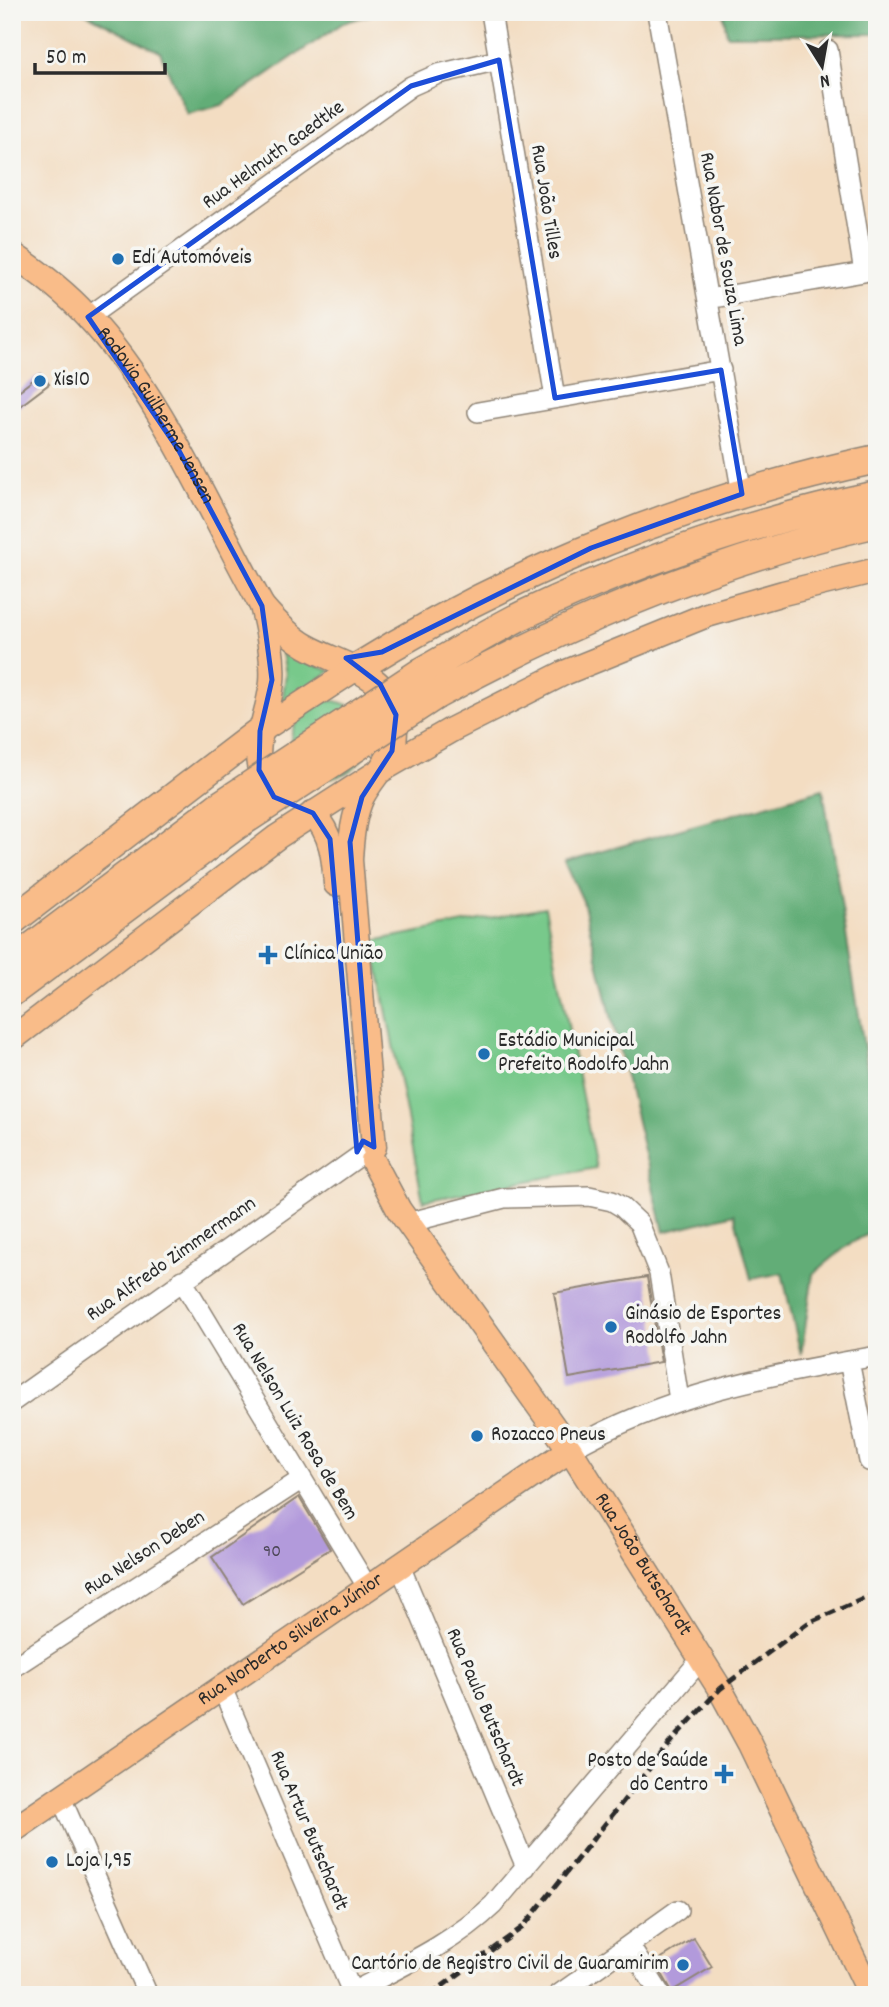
<svg xmlns="http://www.w3.org/2000/svg" width="889" height="2007" font-family="Dekko,sans-serif">
  <style>
    .green { fill: #78c98b; stroke: #527a5b; stroke-width: 2 }
    .forest { fill: #62ad77; stroke: #466c51; stroke-width: 2 }
    .building { fill: #b29adb }
    .lines { fill: none; stroke-linecap: round; stroke-linejoin: round }
    .minor-casing { stroke: #8f8476; stroke-width: 22 }
    .major-casing { stroke: #8f8476; stroke-width: 27 }
    .highway-casing { stroke: #8f8476; stroke-width: 31 }
    .minor { stroke: #fff; stroke-width: 19 }
    .major { stroke: #f9bc89; stroke-width: 24 }
    .highway { stroke: #f9bc89; stroke-width: 28 }
    .rail { stroke: #2b2b2b; stroke-width: 5; stroke-dasharray: 10 5; stroke-linecap: butt }
    .highway-bridge-casing { stroke: #8f8476; stroke-width: 31; stroke-linecap: butt }
    .highway-bridge { stroke: #f9bc89; stroke-width: 28 }
    .marked { fill: none; stroke: #1d4ed8; stroke-width: 5; stroke-linejoin: round }
    .poi-dot { fill: #1f6fb2; stroke: #f6f6f2; stroke-width: 2.5 }
    .labels { text-anchor: middle; dominant-baseline: central; stroke-width: 7; stroke-linejoin: round; paint-order: stroke }
    .number-label { font-size: 18px; fill: #4d4757 }
    .street-label { font-size: 21px; fill: #2b2b2b; stroke: #f6f6f2 }
    .poi-label { font-size: 21px; fill: #2b2b2b; stroke: #f6f6f2; text-anchor: start }
  </style>
  <rect width="100%" height="100%" fill="#f6f6f2"/>
  <filter id="ink" filterUnits="userSpaceOnUse"><feTurbulence type="fractalNoise" baseFrequency=".0143" numOctaves="2"/><feDisplacementMap in="SourceGraphic" scale="14" xChannelSelector="R" yChannelSelector="G"/><feConvolveMatrix kernelMatrix="1 2 1 2 8 2 1 2 1" color-interpolation-filters="sRGB"/></filter>
  <filter id="wash" filterUnits="userSpaceOnUse"><feTurbulence type="fractalNoise" baseFrequency=".00686" numOctaves="4" result="noise"/><feDisplacementMap in="SourceGraphic" scale="28" xChannelSelector="R" yChannelSelector="G"/><feGaussianBlur stdDeviation="1.57" result="paint"/><feColorMatrix in="noise" values="0 0 0 0 0 0 0 0 0 0 0 0 0 0 0 0 0 1.4 0 .05"/><feComposite in="paint" operator="in"/></filter>
  <g filter="url(#wash)">
    <rect width="100%" height="100%" fill="#f3ddc2"/>
    <path class="green" d="M279,637L305,662L331,671L282,703L286,674Z
      M323,701H336L348,705L367,749C359,767 349,775 329,778L291,749C289,720 302,716 323,701Z
      M545,907L596,1168L423,1201L373,941Z"/>
    <path class="forest" d="M83,12H380L343,23L222,105L187,114L160,52Z
      M723,12H877V34L727,35Z
      M823,789L877,1129V1230L852,1242L813,1274L801,1355L782,1273L751,1279L734,1214L664,1232L583,901L565,862Z"/>
    <g id="blocks">
      <path class="building" d="M41,374L49,384L12,412V396Z
        M647,1277L661,1362L569,1378L554,1293Z
        M299,1497L330,1549L243,1604L212,1557Z
        M694,1938L712,1967L672,1991L655,1962Z"/>
    </g>
  </g>
  <g filter="url(#ink)">
    <use href="#blocks" fill-opacity="0" stroke="#8f8476" stroke-width="2"/>
    <g class="lines">
      <g class="minor-casing">
        <path id="minor" d="M491,12L555,398
          M657,12L742,494
          M708,299L864,272L828,50
          M88,317L411,86L438,74L499,60
          M478,412L721,370
          M407,1223L504,1198L589,1196L612,1201L622,1207L639,1223L659,1273L679,1400
          M182,1280L368,1588
          M849,1361L869,1461
          M12,1402L358,1157
          M570,1450C666,1394 768,1375 877,1356
          M400,1566L526,1867
          M12,1668L302,1479
          M222,1688L352,1992
          M61,1798L148,1995
          M629,1945L678,1910
          M347,1995C398,1968 451,1945 493,1905L702,1658
          M558,1995L629,1945L661,1995"/>
      </g>
      <g class="major-casing">
        <g id="major">
          <path id="s1" d="M12,254C39,272 64,291 86,315C161,394 209,511 262,606C275,621 289,636 306,646C341,666 397,674 395,725C395,734 395,744 391,752C384,768 370,781 362,797C353,816 351,839 350,860L374,1147"/>
          <path d="M262,606C268,630 274,657 272,682C268,723 244,752 270,792"/>
          <path d="M260,731L355,669"/>
          <path d="M313,813C332,835 334,856 336,884"/>
          <path d="M12,1039L277,837L378,772L451,730L564,673L707,615L783,593L877,570"/>
          <path id="s2" d="M373,1161L399,1210L570,1450L720,1689L750,1744L871,1995"/>
          <path id="s3" d="M12,1831L570,1450"/>
        </g>
      </g>
      <g class="highway-casing">
        <path id="highway" d="M355,669C515,569 693,498 877,459
          M423,671C457,652 490,631 525,614C636,561 756,521 877,495
          M436,695C575,619 721,558 877,523
          M12,921L260,731
          M12,962L219,806
          M12,992L234,827"/>
      </g>
      <use href="#minor" class="minor"/>
      <use href="#major" class="major"/>
      <use href="#highway" class="highway"/>
      <path class="rail" d="M430,1995L523,1927L672,1740L720,1689L808,1623L877,1593"/>
      <g class="highway-bridge-casing">
        <path id="highway-bridge" d="M219,806L423,671
          M234,827L436,695"/>
      </g>
      <use href="#highway-bridge" class="highway-bridge"/>
    </g>
  </g>
  <path class="marked" d="M499,60L555,398L721,370L742,494L591,548L382,652L346,658L380,684L396,715L392,751L362,797L350,842L374,1147L363,1141L357,1152L330,839L313,813L274,797L259,770L260,731L272,680L262,606L178,449L88,317L411,86Z"/>
  <g class="poi-dot">
    <circle cx="118" cy="259" r="7"/>
    <circle cx="40" cy="381" r="7"/>
    <path d="M264.5 944.5h7v7h7v7h-7v7h-7v-7h-7v-7h7z"/>
    <circle cx="484" cy="1054" r="7"/>
    <circle cx="611" cy="1327" r="7"/>
    <circle cx="477" cy="1436" r="7"/>
    <path d="M720.5 1763.5h7v7h7v7h-7v7h-7v-7h-7v-7h7z"/>
    <circle cx="52" cy="1862" r="7"/>
    <circle cx="683" cy="1965" r="7"/>
  </g>
  <g class="labels">
    <g class="number-label">
      <text x="272" y="1552">90</text>
    </g>
    <g class="street-label">
      <text transform="translate(274 156) rotate(-36)">Rua Helmuth Gaedtke</text>
      <text transform="translate(545 202) rotate(81)">Rua João Tilles</text>
      <text transform="translate(722 249) rotate(80)">Rua Nabor de Souza Lima</text>
      <text stroke="none"><textPath href="#s1" startOffset="219">Rodovia Guilherme Jensen</textPath></text>
      <text transform="translate(172 1260) rotate(-35)">Rua Alfredo Zimmermann</text>
      <text transform="translate(294 1422) rotate(59)">Rua Nelson Luiz Rosa de Bem</text>
      <text transform="translate(145 1554) rotate(-33)">Rua Nelson Deben</text>
      <text stroke="none"><textPath href="#s2" startOffset="486">Rua João Butschardt</textPath></text>
      <text stroke="none"><textPath href="#s3" startOffset="338">Rua Norberto Silveira Júnior</textPath></text>
      <text transform="translate(484 1708) rotate(67)">Rua Paulo Butschardt</text>
      <text transform="translate(308 1831) rotate(67)">Rua Artur Butschardt</text>
    </g>
    <g class="poi-label">
      <text x="132" y="259">Edi Automóveis</text>
      <text x="54" y="381">Xis10</text>
      <text x="284" y="955">Clínica União</text>
      <text x="498" y="1042">Estádio Municipal<tspan x="498" dy="24">Prefeito Rodolfo Jahn</tspan></text>
      <text x="625" y="1315">Ginásio de Esportes<tspan x="625" dy="24">Rodolfo Jahn</tspan></text>
      <text x="491" y="1436">Rozacco Pneus</text>
      <text x="708" y="1762" text-anchor="end">Posto de Saúde<tspan x="708" dy="24">do Centro</tspan></text>
      <text x="66" y="1862">Loja 1,95</text>
      <text x="669" y="1965" text-anchor="end">Cartório de Registro Civil de Guaramirim</text>
    </g>
  </g>
  <rect width="889" height="2007" fill="none" stroke="#f6f6f2" stroke-width="42"/>
  <g transform="translate(822 66) rotate(169)" stroke="#f6f6f2" stroke-width="5" paint-order="stroke">
  <path d="M0-5L12 26L0 18L-12 26Z" fill="#2b2b2b"/>
  <text y="-10" font-size="19" font-weight="bold" text-anchor="middle" fill="#2b2b2b">N</text>
  </g>
  <path d="M35 63v10h130v-10" fill="none" stroke="#2b2b2b" stroke-width="3.5"/>
  <text x="46" y="63" font-size="21" fill="#2b2b2b" stroke="#f6f6f2" stroke-width="5" paint-order="stroke">50 m</text>
</svg>
